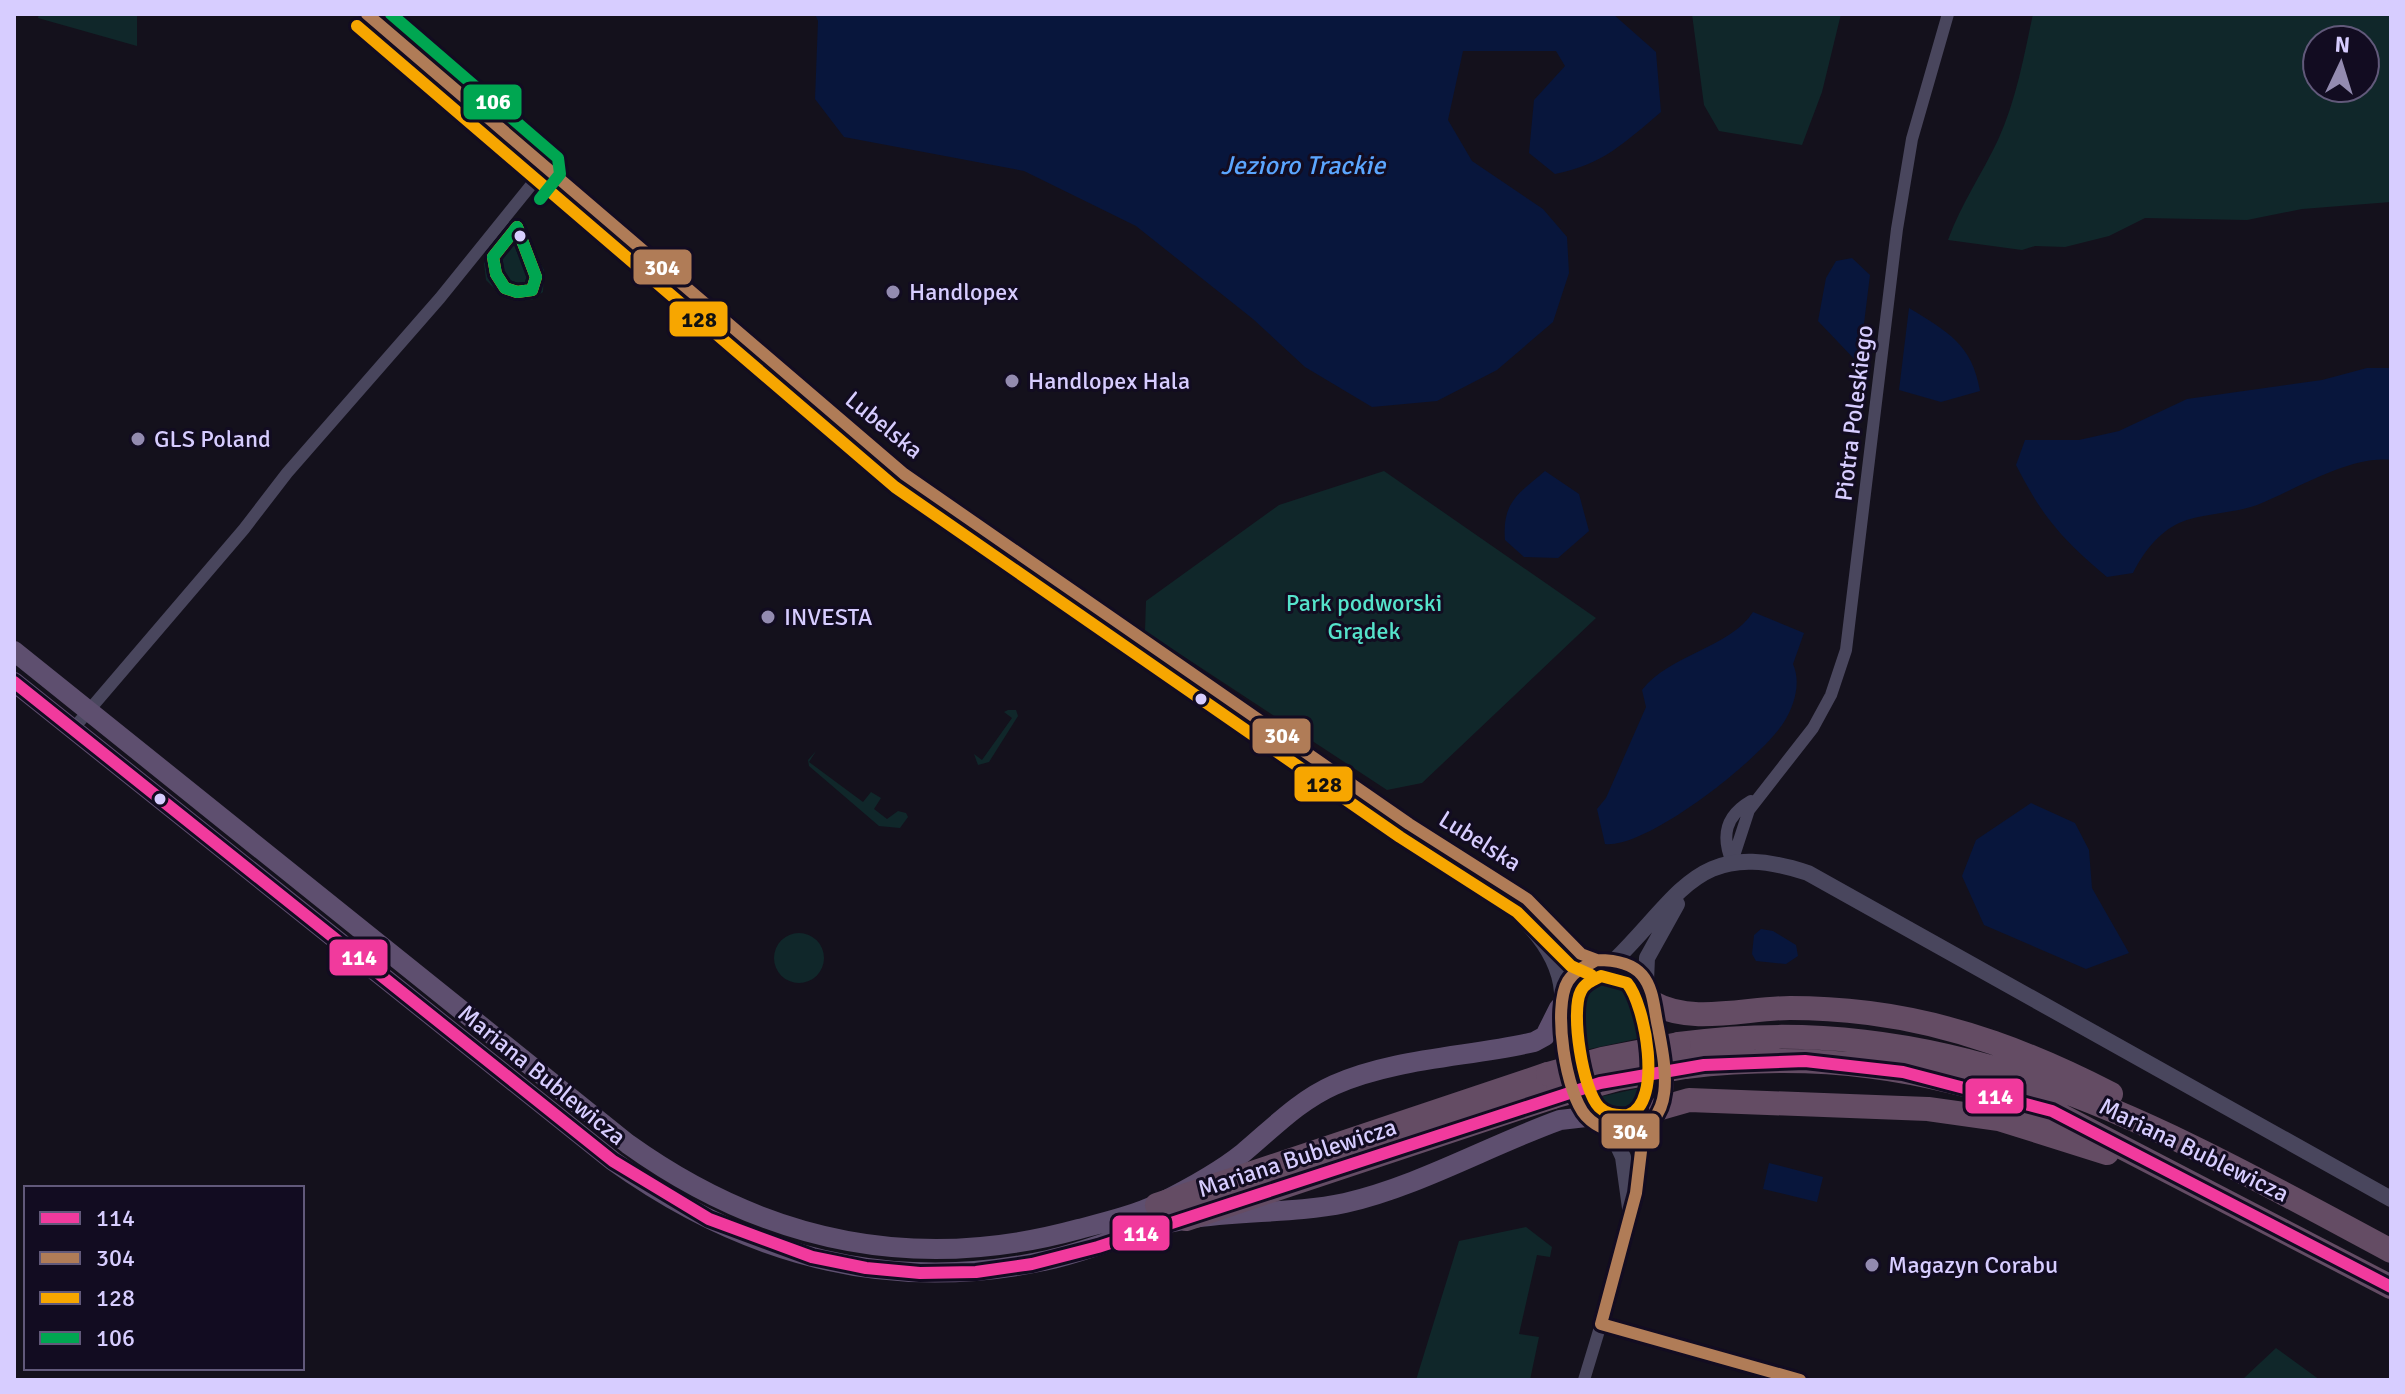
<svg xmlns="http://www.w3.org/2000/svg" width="2405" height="1394" font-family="Signika,sans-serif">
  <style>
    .green { fill: #10272a; fill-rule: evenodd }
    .water { fill: #08163c }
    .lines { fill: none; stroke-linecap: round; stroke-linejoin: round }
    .minor { stroke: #49465d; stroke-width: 12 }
    .tertiary { stroke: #49465d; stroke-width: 16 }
    .primary { stroke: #5e4f6f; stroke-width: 20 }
    .motorway { stroke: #644c64; stroke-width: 24 }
    .motorway-bridge { stroke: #644c64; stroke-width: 24 }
    .bus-1-casing { stroke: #120c21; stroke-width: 18 }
    .bus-2-casing { stroke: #120c21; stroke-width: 18 }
    .bus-3-casing { stroke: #120c21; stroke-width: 18 }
    .bus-4-casing { stroke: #120c21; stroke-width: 18 }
    .bus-1 { stroke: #f13a9d; stroke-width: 12 }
    .bus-2 { stroke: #b07c57; stroke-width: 12 }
    .bus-3 { stroke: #f7a600; stroke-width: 12 }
    .bus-4 { stroke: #00a651; stroke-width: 12 }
    .bus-dot { fill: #d7cdff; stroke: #120c21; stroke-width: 3 }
    .poi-dot { fill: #938bb0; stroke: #120c21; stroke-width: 3 }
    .labels { text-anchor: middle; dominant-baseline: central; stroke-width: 6; stroke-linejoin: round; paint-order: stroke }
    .poi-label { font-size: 24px; fill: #d7cdff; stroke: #120c21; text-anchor: start }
    .street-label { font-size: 24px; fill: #d7cdff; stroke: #120c21 }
    .park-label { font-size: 24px; fill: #55e3cb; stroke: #120c21 }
    .water-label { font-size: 26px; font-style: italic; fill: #5ba6ff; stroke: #120c21 }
    .line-badge { stroke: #120c21; stroke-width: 3 }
    .badge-label { font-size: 22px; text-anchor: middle; font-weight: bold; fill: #fff }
    .pale-badge-label { font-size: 22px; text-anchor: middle; font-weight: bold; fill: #111 }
  </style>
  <rect width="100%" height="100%" fill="#14111c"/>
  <path class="green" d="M39,14H137V46L38,18Z
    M1692,14H1841L1822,92L1802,145L1719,131L1704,105Z
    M2033,14H2391V202L2302,209L2247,220L2145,218L2109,236L2065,247L2035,246L2022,250L1948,240C1961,204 1982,174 1998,140C2016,101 2024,56 2033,14ZM2317,40H2365V88H2317Z
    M513,231L522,232L544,270L543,292L532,300L503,297L486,280L484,263Z
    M1384,471L1596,618L1422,783L1387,790L1145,631L1146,601L1279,505Z
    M1008,710H1016L1018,716L989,762L978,765L974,754L982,760L1012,718L1004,712Z
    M816,751L809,762L863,802L871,792L881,798L874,809L887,819L898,811L906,813L908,817L900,828L879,826L809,766L808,760Z
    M774 958a25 25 0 1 1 50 0a25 25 0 1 1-50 0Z
    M1599,979C1637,976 1643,1006 1650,1036L1576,1052C1571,1022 1564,992 1599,979Z
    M1654,1085C1643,1115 1613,1119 1590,1099Z
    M1526,1227L1552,1247L1550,1257L1537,1255L1519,1334L1539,1337L1530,1380H1416L1459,1241Z
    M2276,1348L2320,1380H2242Z"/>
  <path class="water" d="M815,14H1613L1656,52L1661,112C1624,143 1604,164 1555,174L1529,153L1534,100L1565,66L1556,51H1463L1448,120L1472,161L1543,209L1567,237L1569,273L1553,322L1497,370L1437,401L1372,407L1305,367L1253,319L1136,226L1024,171L844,137L815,99L818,21Z
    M1852,258L1870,275L1859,364L1818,321L1826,278L1836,261Z
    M1909,308C1948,332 1972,344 1980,391L1941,402L1899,390Z
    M2367,368H2391V460C2350,455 2295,490 2257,505C2232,514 2202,513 2179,523C2158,533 2143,553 2133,573L2107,577C2062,539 2043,518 2016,465L2025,440H2079L2119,431L2187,399L2322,380Z
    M1545,471L1579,494L1589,531L1558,558L1524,557L1505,540C1502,502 1518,494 1545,471Z
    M1753,612L1804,633L1793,664C1801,682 1795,705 1784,722C1761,759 1647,849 1605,844L1597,809L1606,798L1646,707L1642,690C1670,654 1730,648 1753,612Z
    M2031,803L2075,823L2089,850L2092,888L2129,953L2086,969L1984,925L1962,876L1976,840Z
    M1761,929L1773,931L1796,945L1798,956L1786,964L1756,961L1752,954L1754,935Z
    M1769,1163L1823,1177L1817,1202L1763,1189Z"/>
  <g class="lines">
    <path class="minor" d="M73,729L244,529L287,473L440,298L545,168
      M1732,862L1749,810L1813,728L1831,695L1846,650L1897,229L1912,139L1948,14
      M1732,862C1721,836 1725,816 1751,801
      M1584,1380L1601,1324"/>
    <path class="tertiary" d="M367,14L904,474L1409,824L1527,899L1581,954L1597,960
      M1469,873C1507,903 1558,940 1562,992
      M1597,960C1616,960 1636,963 1646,981C1653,992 1654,1010 1657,1023C1663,1057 1679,1101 1644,1126C1633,1133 1620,1133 1608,1130C1591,1125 1580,1113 1575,1096C1567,1052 1537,978 1597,960Z
      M1615,960C1683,893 1699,837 1808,873L2391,1199
      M1646,981L1647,958L1677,904
      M1644,1126L1636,1193L1601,1324L1800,1380
      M1611,1131L1623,1157L1630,1208"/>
    <path class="primary" d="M14,651L628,1144C765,1242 915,1274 1079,1229C1106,1222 1135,1215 1160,1203C1188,1189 1218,1173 1243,1153C1272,1129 1298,1101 1334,1085C1395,1058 1469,1057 1534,1042L1545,1036L1559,1008
      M14,682L613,1161C744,1255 889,1295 1048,1260C1095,1250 1143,1226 1188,1219C1240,1210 1293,1214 1345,1203C1419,1186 1488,1146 1560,1120L1586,1117"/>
    <path class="motorway" d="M1653,1003C1691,1025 1747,1008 1790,1008C1816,1008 1844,1010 1869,1013C1956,1024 2033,1054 2111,1094
      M1679,1044C1954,1006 2158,1126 2391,1251
      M1685,1067C1820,1051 1923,1067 2052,1111L2391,1287
      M1661,1108L1689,1100L1928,1109L1999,1119L2107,1153
      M1157,1205L1548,1074
      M1186,1219L1553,1097"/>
    <path class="motorway-bridge" d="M1548,1074L1602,1059L1679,1044
      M1553,1097L1618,1079L1685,1067"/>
    <g class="bus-1-casing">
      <path id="bus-1" d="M14,682L613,1161L709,1219L812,1257L866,1268L920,1273L976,1272L1032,1264L1098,1247L1600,1083L1704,1065L1805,1061L1903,1072L2052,1111L2391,1287"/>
    </g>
    <g class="bus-2-casing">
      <path id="bus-2" d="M367,14L904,474L1409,824L1527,899L1581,954L1597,960
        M1597,960C1613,960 1631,962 1642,975C1654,989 1654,1010 1658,1027C1664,1060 1679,1123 1630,1131C1614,1134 1597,1128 1586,1116C1566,1094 1552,1007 1568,981C1575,970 1586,966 1597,960Z
        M1644,1126L1636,1193L1601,1324L1800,1380"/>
    </g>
    <g class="bus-3-casing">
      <path id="bus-3" d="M357,26L895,487L1400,837L1517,912L1571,966L1591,975
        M517,227L536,277L532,290L517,292L505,288L496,274L493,257Z
        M1601,976L1627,983C1645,1004 1664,1103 1628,1115C1617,1116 1607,1115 1599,1107C1583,1091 1570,1011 1581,991C1585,983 1593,980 1601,976Z"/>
    </g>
    <g class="bus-4-casing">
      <path id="bus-4" d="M391,14L558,158L560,174L540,199
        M517,227L536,277L532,290L517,292L505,288L496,274L493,257Z"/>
    </g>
    <use href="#bus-1" class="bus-1"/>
    <use href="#bus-2" class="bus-2"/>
    <use href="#bus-3" class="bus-3"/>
    <use href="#bus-4" class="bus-4"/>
  </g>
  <g class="bus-dot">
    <circle cx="520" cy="236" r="7"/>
    <circle cx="1201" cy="699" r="7"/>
    <circle cx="160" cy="799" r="7"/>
  </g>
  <g class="poi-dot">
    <circle cx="893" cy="292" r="8"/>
    <circle cx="1012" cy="381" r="8"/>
    <circle cx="138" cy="439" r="8"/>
    <circle cx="768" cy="617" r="8"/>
    <circle cx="1872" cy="1265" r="8"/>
  </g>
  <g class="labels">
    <g class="poi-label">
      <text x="909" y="292">Handlopex</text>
      <text x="1028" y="381">Handlopex Hala</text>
      <text x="154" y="439">GLS Poland</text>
      <text x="784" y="617">INVESTA</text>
      <text x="1888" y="1265">Magazyn Corabu</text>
    </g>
    <g class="street-label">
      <text transform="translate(1854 413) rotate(-83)">Piotra Poleskiego</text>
      <text transform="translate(884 425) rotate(39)">Lubelska</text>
      <text transform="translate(1480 841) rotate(32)">Lubelska</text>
      <text transform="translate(542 1075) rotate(39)">Mariana Bublewicza</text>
      <text transform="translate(2194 1150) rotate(26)">Mariana Bublewicza</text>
      <text transform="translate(1297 1158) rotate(-18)">Mariana Bublewicza</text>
    </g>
    <g class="park-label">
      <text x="1364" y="603">Park podworski<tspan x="1364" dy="28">Grądek</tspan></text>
    </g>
    <g class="water-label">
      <text x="1303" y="166">Jezioro Trackie</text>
    </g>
  </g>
  <g class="line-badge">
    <rect x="462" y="83" width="61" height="38" rx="8" fill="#00a651"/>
    <rect x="632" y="248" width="61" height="38" rx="8" fill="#b07c57"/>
    <rect x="668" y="300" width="61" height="38" rx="8" fill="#f7a600"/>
    <rect x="1251" y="717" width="61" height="38" rx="8" fill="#b07c57"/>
    <rect x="1293" y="765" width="61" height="38" rx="8" fill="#f7a600"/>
    <rect x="328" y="938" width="61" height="39" rx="8" fill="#f13a9d"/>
    <rect x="1964" y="1077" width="61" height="38" rx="8" fill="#f13a9d"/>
    <rect x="1600" y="1112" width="61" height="38" rx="8" fill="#b07c57"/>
    <rect x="1111" y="1214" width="60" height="38" rx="8" fill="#f13a9d"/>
  </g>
  <g class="badge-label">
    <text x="493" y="109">106</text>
    <text x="662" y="275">304</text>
    <text x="1282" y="743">304</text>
    <text x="359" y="965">114</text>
    <text x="1995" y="1104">114</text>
    <text x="1630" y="1139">304</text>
    <text x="1141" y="1241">114</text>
  </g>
  <g class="pale-badge-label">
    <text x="699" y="327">128</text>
    <text x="1324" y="792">128</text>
  </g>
  <rect width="2405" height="1394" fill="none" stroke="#d7cdff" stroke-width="32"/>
  <rect x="24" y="1186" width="280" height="184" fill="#120c21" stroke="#61597a" stroke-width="2"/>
  <rect x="40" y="1212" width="40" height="12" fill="#f13a9d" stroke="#61597a" stroke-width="2"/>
  <text x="96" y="1226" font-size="24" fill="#d7cdff">114</text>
  <rect x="40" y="1252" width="40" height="12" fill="#b07c57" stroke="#61597a" stroke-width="2"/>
  <text x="96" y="1266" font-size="24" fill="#d7cdff">304</text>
  <rect x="40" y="1292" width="40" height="12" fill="#f7a600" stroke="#61597a" stroke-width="2"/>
  <text x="96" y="1306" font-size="24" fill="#d7cdff">128</text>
  <rect x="40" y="1332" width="40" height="12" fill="#00a651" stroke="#61597a" stroke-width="2"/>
  <text x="96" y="1346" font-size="24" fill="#d7cdff">106</text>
  <g transform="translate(2341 64) rotate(4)"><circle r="38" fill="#120c21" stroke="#61597a" stroke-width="2"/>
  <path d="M0-6L14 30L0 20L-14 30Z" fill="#938bb0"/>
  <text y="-12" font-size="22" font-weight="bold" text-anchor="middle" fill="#d7cdff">N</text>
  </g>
</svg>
